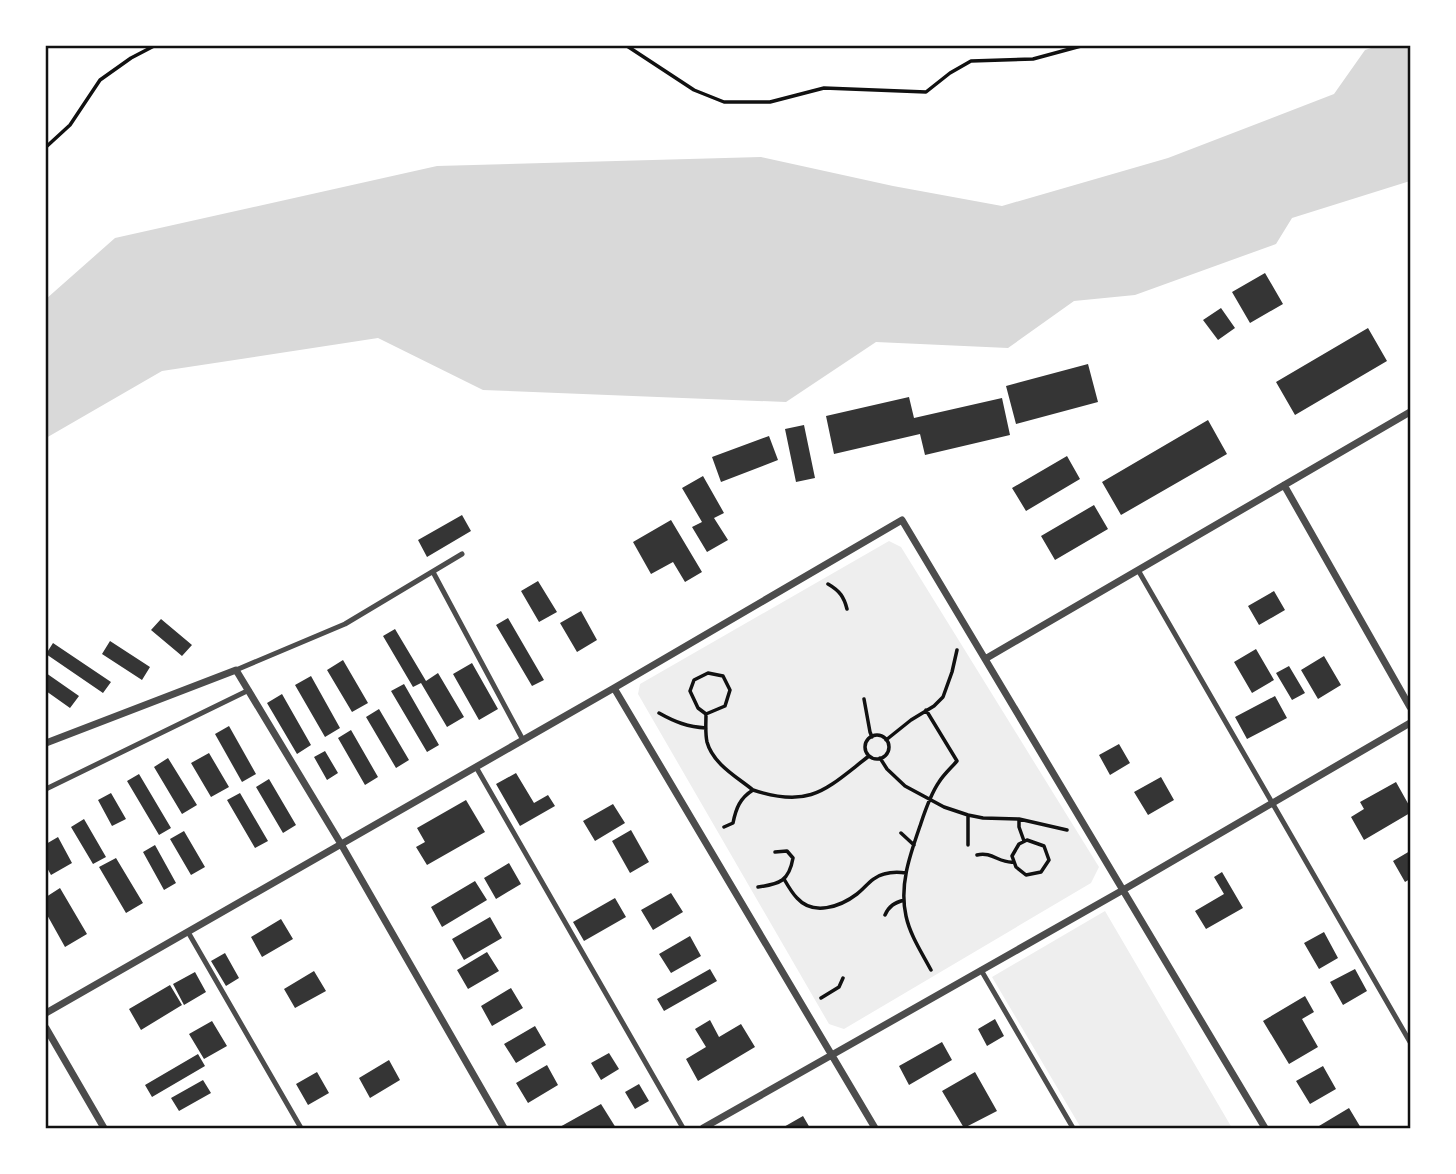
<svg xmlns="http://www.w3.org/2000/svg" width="1456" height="1174" font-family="'Archivo Narrow',sans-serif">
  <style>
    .green { fill: #eee }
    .water { fill: #d9d9d9 }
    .building { fill: #353535 }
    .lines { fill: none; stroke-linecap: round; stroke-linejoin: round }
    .path { stroke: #111; stroke-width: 3.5 }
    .service { stroke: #4c4c4c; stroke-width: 5 }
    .minor { stroke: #4c4c4c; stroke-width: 7 }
    .neatline { fill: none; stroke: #111; stroke-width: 2.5 }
  </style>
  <rect width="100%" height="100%" fill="#fff"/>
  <path class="green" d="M889,541L901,547L1099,867L1091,883L844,1029L829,1024L638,694L640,684Z
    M1105,911L1232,1128H1081L992,977Z"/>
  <path class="water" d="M1377,46H1410V181L1292,218L1276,244L1135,295L1074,301L1008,348L876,342L786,402L483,390L378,338L162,371L46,438V299L115,238L437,166L761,157L893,186L1002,206L1168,158L1334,94L1365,50Z"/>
  <path class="building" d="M1265,273L1283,304L1250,323L1232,292Z
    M1221,308L1235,328L1218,340L1203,320Z
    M1368,328L1387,361L1295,415L1276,382Z
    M1088,364L1098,402L1016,424L1006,386Z
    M909,397L914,418L1002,398L1010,435L925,455L920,434L834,454L826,416Z
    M1208,420L1227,454L1121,515L1102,482Z
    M804,425L815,478L796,482L785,429Z
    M769,436L778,460L721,482L712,457Z
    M1067,456L1080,479L1026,511L1012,488Z
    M703,476L724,513L714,518L728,540L707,552L692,527L702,522L682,488Z
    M1094,505L1108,529L1055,560L1041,536Z
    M462,515L471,531L427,557L418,540Z
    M671,520L702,572L685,582L673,562L651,574L633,542Z
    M538,581L557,612L539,622L521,591Z
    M1274,591L1285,610L1259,625L1248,606Z
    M581,611L597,640L577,652L560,623Z
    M508,618L544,680L532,686L496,625Z
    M161,619L192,645L182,656L151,630Z
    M395,629L426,681L438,673L464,717L447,727L421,683L413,687L383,636Z
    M110,641L150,667L142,680L102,654Z
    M53,643L111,682L103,693L46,654Z
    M1256,649L1274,680L1252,693L1234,662Z
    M1324,656L1341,685L1318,699L1301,670Z
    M343,660L368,703L352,712L327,670Z
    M472,663L498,709L479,720L453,674Z
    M1289,666L1305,693L1292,700L1276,673Z
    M46,673L79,696L70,708L46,691Z
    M311,676L340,728L325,737L295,685Z
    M404,684L439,745L427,752L391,691Z
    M282,694L311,745L297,754L267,703Z
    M1275,696L1287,718L1247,739L1235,717Z
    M379,709L409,760L396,768L366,717Z
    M229,726L256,774L242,782L215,734Z
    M351,730L378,777L365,785L338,738Z
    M1119,744L1130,763L1110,775L1099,755Z
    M325,751L338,773L327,780L314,757Z
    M209,753L229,787L211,797L191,763Z
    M168,758L197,805L182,814L154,767Z
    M516,773L534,803L548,795L555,806L520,826L496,784Z
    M139,774L171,828L159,835L127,781Z
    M1161,777L1174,800L1148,815L1134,792Z
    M269,779L296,825L283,833L256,787Z
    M1396,782L1410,807V813L1364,840L1351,817L1364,809L1360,802Z
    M111,793L126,819L112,826L98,800Z
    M240,793L268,841L255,848L227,800Z
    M466,800L485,832L427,865L416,847L425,842L417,828Z
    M613,804L625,823L595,841L583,821Z
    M84,819L106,857L93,864L71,827Z
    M631,830L649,862L630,873L612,841Z
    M184,831L205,867L191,875L170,839Z
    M58,837L72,863L51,875L46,866V844Z
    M155,845L176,883L164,890L143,852Z
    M1410,851V879L1405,882L1393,861Z
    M116,858L143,903L126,913L99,867Z
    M509,863L521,884L496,899L484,878Z
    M1222,872L1243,908L1206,929L1195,911L1224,894L1214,877Z
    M475,881L487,900L442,927L431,907Z
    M60,888L87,934L65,947L46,913V897Z
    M671,893L683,912L653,930L641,910Z
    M615,898L626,917L584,941L573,922Z
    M490,917L502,938L464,960L452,939Z
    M281,919L293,939L262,957L251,937Z
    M1324,932L1338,958L1319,969L1304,943Z
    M690,936L701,956L671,973L659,954Z
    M487,952L499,971L468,989L457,970Z
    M225,953L239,978L226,986L211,961Z
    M710,969L717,981L664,1011L657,999Z
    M1355,969L1367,991L1343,1005L1330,982Z
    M314,971L326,991L295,1008L284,989Z
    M195,972L206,992L184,1005L173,984Z
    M170,985L182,1005L141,1030L129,1009Z
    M511,988L523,1008L492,1026L481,1006Z
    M1305,996L1314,1012L1302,1019L1318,1047L1289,1064L1263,1021Z
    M995,1019L1004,1036L987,1046L978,1029Z
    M710,1020L719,1037L741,1024L755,1047L698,1081L686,1059L706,1047L695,1029Z
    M212,1021L227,1046L204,1059L189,1034Z
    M535,1026L546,1045L516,1063L504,1044Z
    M942,1042L952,1060L909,1085L899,1066Z
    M609,1053L619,1069L601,1080L591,1063Z
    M198,1054L205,1066L152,1097L145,1085Z
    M389,1060L400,1080L370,1098L359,1078Z
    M547,1065L558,1085L528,1103L516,1083Z
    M1323,1066L1336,1089L1310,1104L1296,1081Z
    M317,1072L329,1093L308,1105L296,1084Z
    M975,1072L997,1111L964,1128L942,1091Z
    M203,1080L211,1093L179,1111L171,1098Z
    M639,1084L649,1101L635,1109L625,1092Z
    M601,1104L616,1128H558Z
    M1349,1108L1361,1128H1320L1319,1126Z
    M803,1116L810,1128H782Z"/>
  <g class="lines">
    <path class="path" d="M627,46L694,90L724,102H770L824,88L926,92L950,73L971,61L1033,59L1081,46
      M46,147L70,125L100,80L131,58L154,46
      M828,584C840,591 844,597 847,609
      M708,673L723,676L730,690L725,706L706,714L698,708L690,691L694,680Z
      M864,699L870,732L872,737
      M926,710L957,761C951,768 944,774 939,782C930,795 925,811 920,826C910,855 899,885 906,916C910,935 922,953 931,970
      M659,713C675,722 688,727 706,728
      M706,714C706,724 705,733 707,742C713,764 737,777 753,790
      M865 747a12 12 0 1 1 24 0a12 12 0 1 1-24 0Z
      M886,740L911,720L934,706L943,697L952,672L957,650
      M880,758L887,769L905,786L944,807L968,815L983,818L1019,819L1067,830
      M1019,819V827L1024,841
      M724,827L733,823C736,808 740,798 753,790C811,809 826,789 869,756
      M901,833L914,845
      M1027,840L1044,846L1049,860L1041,872L1026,875L1016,867L1012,856L1019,844Z
      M968,845V815
      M977,855C992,851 1000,864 1014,862
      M784,879C788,886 792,893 797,898C813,916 840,907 857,894C866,887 872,877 884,874C891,872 899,872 906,873
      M758,887C780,884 789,881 793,858L787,851L775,852
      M885,915C889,906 894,903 904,900
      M821,998L839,987L843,978"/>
    <path class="service" d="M1138,570L1410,1042
      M433,572L523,740
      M236,670L345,624L462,554
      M476,767L683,1128
      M46,789L249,690
      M188,932L301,1128
      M981,970L1073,1128"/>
    <path class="minor" d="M1284,485L1410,707
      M985,659L1410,412
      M614,688L875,1128
      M46,743L236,670L341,844L504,1128
      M46,1013L614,688L902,520L1265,1128
      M46,1028L104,1128
      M703,1128L1123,890L1410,723"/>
  </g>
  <rect width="1456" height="1174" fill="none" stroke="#ffffff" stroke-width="94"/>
  <rect x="47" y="47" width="1362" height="1080" class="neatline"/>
</svg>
